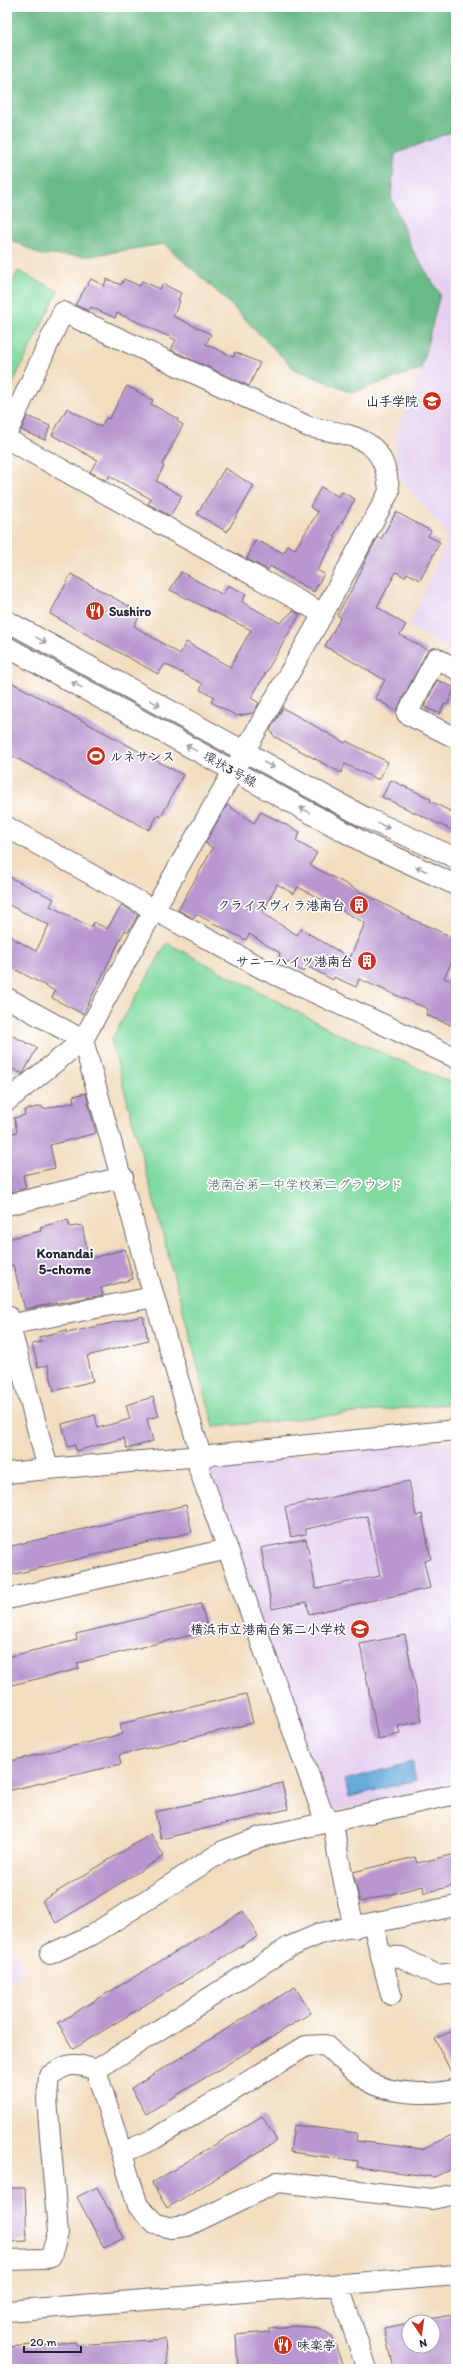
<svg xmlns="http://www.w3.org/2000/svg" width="463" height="2376" font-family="Itim,'Klee One',sans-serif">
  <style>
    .built { fill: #e6d2f0 }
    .green { fill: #80daa0; stroke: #517e6e }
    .forest { fill: #68ba86; stroke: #456e60 }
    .water { fill: #65aadb; stroke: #44668b }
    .building { fill: #b896cf; fill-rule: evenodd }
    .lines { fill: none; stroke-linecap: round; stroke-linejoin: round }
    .minor-casing { stroke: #6b6369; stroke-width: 22 }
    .minor { stroke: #fff; stroke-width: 20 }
    .oneway { stroke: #9c9ca7 }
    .labels { text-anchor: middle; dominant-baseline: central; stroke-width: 3.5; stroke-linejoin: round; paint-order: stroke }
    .poi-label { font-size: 13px; font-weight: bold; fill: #22223b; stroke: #fff; text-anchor: end }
    .street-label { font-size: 13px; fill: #22223b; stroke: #fff }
    .park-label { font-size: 13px; fill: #43625e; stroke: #fff }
    .neighbourhood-label { font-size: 14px; font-weight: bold; fill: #22223b; stroke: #fff }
  </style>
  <rect width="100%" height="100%" fill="#fff"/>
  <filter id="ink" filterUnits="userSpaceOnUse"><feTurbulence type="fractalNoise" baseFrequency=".025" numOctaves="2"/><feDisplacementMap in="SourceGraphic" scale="8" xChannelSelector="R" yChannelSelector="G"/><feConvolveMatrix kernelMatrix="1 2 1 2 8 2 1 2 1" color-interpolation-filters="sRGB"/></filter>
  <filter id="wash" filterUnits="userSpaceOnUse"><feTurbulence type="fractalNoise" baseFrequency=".012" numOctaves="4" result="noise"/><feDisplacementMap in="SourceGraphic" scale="16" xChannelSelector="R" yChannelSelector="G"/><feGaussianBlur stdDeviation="0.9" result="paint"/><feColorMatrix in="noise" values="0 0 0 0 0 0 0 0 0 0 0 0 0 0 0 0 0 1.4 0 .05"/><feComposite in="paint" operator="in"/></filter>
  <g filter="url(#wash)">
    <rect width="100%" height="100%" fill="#f2ddbf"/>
    <path class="built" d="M456,130V654L409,627L448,536L396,473V433L421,369L440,294L412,249L391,197L395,154Z
      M456,1440V1785L331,1812L206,1473L213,1464Z
      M7,1935L24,1973L7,1983Z"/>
    <path class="green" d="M18,271L58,291L7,395V293Z
      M167,943L335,1032L456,1085V1403L214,1427L111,1040Z"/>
    <path class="forest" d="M7,7H456V130L395,154L391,197L412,249L440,294L421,369L352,393L293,368L223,297L164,244L90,256L41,255L7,238Z"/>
    <path class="water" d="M412,1762L416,1780L349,1797L345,1780Z"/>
    <g id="blocks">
      <path class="building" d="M91,279L104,286L107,279L121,285L124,279L140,286L142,281L160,289L163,284L181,293L178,300L180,301L173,316L211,334L206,344L234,357L235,352L260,363L249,386L171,350L176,340L144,325L117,313L115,318L91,307L89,311L75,305Z
        M127,386L153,400L151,404L178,419L177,421L183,425L162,465L164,466L156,481L182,496L170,516L148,504L151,499L109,476L107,481L90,472L97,460L52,435L67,408L101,427L106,418L109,419Z
        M27,416L50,426L45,440L21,430Z
        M225,468L254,486L227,532L197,514Z
        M321,487L339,497L342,492L355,499L334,536L336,538L317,570L324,574L314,592L270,566L268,570L247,559L255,540L284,553L288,545L295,549L318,512L310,507Z
        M396,512L431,531L428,536L440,542L420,580L407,573L405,577L396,572L377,607L406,625L400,635L428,650L396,711L375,698L385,680L325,646L341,617L337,615L355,584L368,555L378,537L381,539Z
        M181,572L223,595L228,585L246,594L242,602L280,623L293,611L300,614L251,698L259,703L253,713L237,716L211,702L214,696L200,690L203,684L165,664L158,674L50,614L71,574L141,613L134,626L180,654L186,642L230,667L251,630L170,590Z
        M7,680L183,775L161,817L158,815L149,830L7,753Z
        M437,680L455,688L447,705L444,704L440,714L424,707Z
        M283,708L345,743L346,741L388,762L379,780L345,764L341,773L275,737L270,730Z
        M391,780L431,799L430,801L456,814V832L382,797Z
        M227,805L254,823L261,812L300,832L296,841L317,853L310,865L412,919L456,939V953L444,978L456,983V1027L426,1015L428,1009L359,979L356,987L334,977L333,980L307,966L303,972L279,957L280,953L249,934L246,940L196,914L193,918L178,910L213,848L205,843ZM277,884L294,894L298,887L365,923L350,958L301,929L297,935L262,913Z
        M7,876L54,899L50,906L91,927L94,922L107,929L122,905L138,915L128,932L125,930L83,1014L52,998L55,991L7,965V935L36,951L49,925L7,904Z
        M7,1033L37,1048L23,1074L7,1066Z
        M86,1093L96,1133L50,1145L55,1168L23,1175L26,1188L7,1193V1134L17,1132L14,1118L25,1115L24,1110L42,1106L43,1109L74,1102L73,1096Z
        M68,1220L70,1227L82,1225L89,1259L125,1249L133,1279L101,1288L103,1295L25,1309L13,1265L7,1266V1239L41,1231L40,1227Z
        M143,1316L148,1340L87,1356L93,1381L54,1391L48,1365L38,1367L32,1344L41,1342L39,1337L66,1330L67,1333Z
        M153,1397L159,1416L147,1419L153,1441L127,1449L124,1438L76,1451L75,1445L68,1447L62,1424L95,1415L98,1428L130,1419L126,1405Z
        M409,1481L416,1516L422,1514L431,1559L424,1561L430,1588L309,1614L307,1602L272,1609L261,1548L306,1539L316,1589L380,1576L367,1516L306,1529V1534L291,1537L285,1507Z
        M186,1505L192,1532L7,1576V1547Z
        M201,1604L208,1631L77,1663L79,1669L7,1686V1657L77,1640L76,1634Z
        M405,1635L422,1721L398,1726L400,1734L378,1739L360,1644Z
        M246,1694L253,1723L119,1755L121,1764L7,1791V1762L122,1734L120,1724Z
        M282,1783L288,1809L161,1839L155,1812Z
        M151,1834L164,1856L56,1923L42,1901Z
        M456,1854V1885L424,1893L423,1886L360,1902L353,1872L415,1857L417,1863Z
        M243,1911L258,1936L73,2049L58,2023Z
        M295,1987L311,2013L146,2114L131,2088Z
        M456,2029V2078H454L435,2039Z
        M262,2116L277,2141L167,2208L152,2183Z
        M294,2125L357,2133L356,2141L422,2149L456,2133V2167L434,2177L357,2167L358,2161L290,2152Z
        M97,2187L124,2238L104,2248L77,2197Z
        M7,2188H25L27,2241L7,2242Z
        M456,2314V2369H393L384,2328L409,2323V2346H433V2322H415Z
        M296,2326L320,2328L332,2336L344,2369H238L236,2335L269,2332V2328Z
        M165,2339L167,2369H7V2347L76,2342V2345Z"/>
    </g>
  </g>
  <g filter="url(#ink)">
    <use href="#blocks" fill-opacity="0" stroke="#6b6369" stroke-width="1"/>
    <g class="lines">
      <g class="minor-casing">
        <path id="minor" d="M7,433L63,312L309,427C356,436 386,437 389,492L323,614L154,910L83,1040L7,1101
          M7,439L323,614
          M7,621L364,817L456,858
          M7,647L365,843L456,885
          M456,669L436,658L407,714L456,738
          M7,827L154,910L265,970L456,1058
          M7,998L83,1040L154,1297L201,1456L199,1469L322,1812L333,1822L338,1855L354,1928
          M7,1205L123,1177
          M7,1315L48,1469L7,1473
          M7,1325L154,1297
          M48,1469L201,1456L456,1430
          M7,1599L228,1549
          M373,1924L391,1995
          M50,1954L92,1935L223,1851L260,1837L456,1794
          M381,1956L401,1957L437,1975L456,1973
          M96,2070L289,1947L322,1933L456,1906
          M122,2153L154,2139L306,2046L325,2045C339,2057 353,2071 368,2081C386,2094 436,2096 456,2089
          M7,2260L43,2259L51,2256L58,2233L47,2099L49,2076C67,2063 74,2062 96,2070L138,2206L156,2224L171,2228L187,2226L278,2182L432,2199L456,2194
          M338,2284L367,2369
          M7,2311L456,2275"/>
      </g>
      <use href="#minor" class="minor"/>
    </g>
    <defs><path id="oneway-shaft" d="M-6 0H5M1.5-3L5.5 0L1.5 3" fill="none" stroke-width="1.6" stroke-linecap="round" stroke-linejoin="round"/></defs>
    <g class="oneway">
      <use href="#oneway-shaft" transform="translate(41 640) rotate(29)"/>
      <use href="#oneway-shaft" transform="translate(77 685) rotate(-151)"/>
      <use href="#oneway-shaft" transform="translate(155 703) rotate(29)"/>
      <use href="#oneway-shaft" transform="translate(191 748) rotate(-151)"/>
      <use href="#oneway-shaft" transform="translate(269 765) rotate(29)"/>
      <use href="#oneway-shaft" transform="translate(305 810) rotate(-151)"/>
      <use href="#oneway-shaft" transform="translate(384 826) rotate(24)"/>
      <use href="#oneway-shaft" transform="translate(421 869) rotate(-155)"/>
    </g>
  </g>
  <defs>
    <g id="school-disc" transform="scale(1)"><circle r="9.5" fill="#c8321e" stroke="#fff"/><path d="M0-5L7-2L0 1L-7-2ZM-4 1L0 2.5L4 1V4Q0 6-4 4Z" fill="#fff"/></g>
    <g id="restaurant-disc" transform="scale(1)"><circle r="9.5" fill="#c8321e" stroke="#fff"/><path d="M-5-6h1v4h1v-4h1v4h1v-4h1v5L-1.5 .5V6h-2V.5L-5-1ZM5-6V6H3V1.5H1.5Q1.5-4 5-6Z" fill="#fff"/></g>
    <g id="stadium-disc" transform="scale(1)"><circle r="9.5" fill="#c8321e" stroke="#fff"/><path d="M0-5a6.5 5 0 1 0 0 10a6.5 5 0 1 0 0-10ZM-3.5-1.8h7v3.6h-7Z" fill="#fff"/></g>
    <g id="building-disc" transform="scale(1)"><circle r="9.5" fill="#c8321e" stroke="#fff"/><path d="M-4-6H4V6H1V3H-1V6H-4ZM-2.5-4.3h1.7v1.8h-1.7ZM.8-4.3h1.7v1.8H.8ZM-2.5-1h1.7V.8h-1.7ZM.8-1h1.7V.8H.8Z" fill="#fff"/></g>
  </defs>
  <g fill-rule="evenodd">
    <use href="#school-disc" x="432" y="401"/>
    <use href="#restaurant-disc" x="95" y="611"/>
    <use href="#stadium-disc" x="96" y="756"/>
    <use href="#building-disc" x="359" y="905"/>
    <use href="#building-disc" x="367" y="961"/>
    <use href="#school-disc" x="360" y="1629"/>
    <use href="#restaurant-disc" x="283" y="2345"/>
  </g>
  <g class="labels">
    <g class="poi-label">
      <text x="418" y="401">山手学院</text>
      <text x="109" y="611" text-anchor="start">Sushiro</text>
      <text x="110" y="756" text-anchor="start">ルネサンス</text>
      <text x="345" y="905">クライスヴィラ港南台</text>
      <text x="353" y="961">サニーハイツ港南台</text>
      <text x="346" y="1629">横浜市立港南台第二小学校</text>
      <text x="297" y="2345" text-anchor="start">味楽亭</text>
    </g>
    <g class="street-label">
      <text transform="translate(230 769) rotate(29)">環状3号線</text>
    </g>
    <g class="park-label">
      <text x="305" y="1184">港南台第一中学校第二グラウンド</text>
    </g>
    <g class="neighbourhood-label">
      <text x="65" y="1253">Konandai<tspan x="65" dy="16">5-chome</tspan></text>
    </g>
  </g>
  <rect width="463" height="2376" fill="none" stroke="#fff" stroke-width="24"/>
  <g transform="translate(421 2334) rotate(167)"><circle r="19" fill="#ffffff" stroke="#a7a7b1"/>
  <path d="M0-3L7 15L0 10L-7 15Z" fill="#c8321e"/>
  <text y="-6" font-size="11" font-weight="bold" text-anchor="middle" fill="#22223b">N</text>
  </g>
  <path d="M24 2346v6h57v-6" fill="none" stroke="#22223b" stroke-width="2"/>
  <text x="30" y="2346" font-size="12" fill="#22223b" stroke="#ffffff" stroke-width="3" paint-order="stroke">20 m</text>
</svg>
